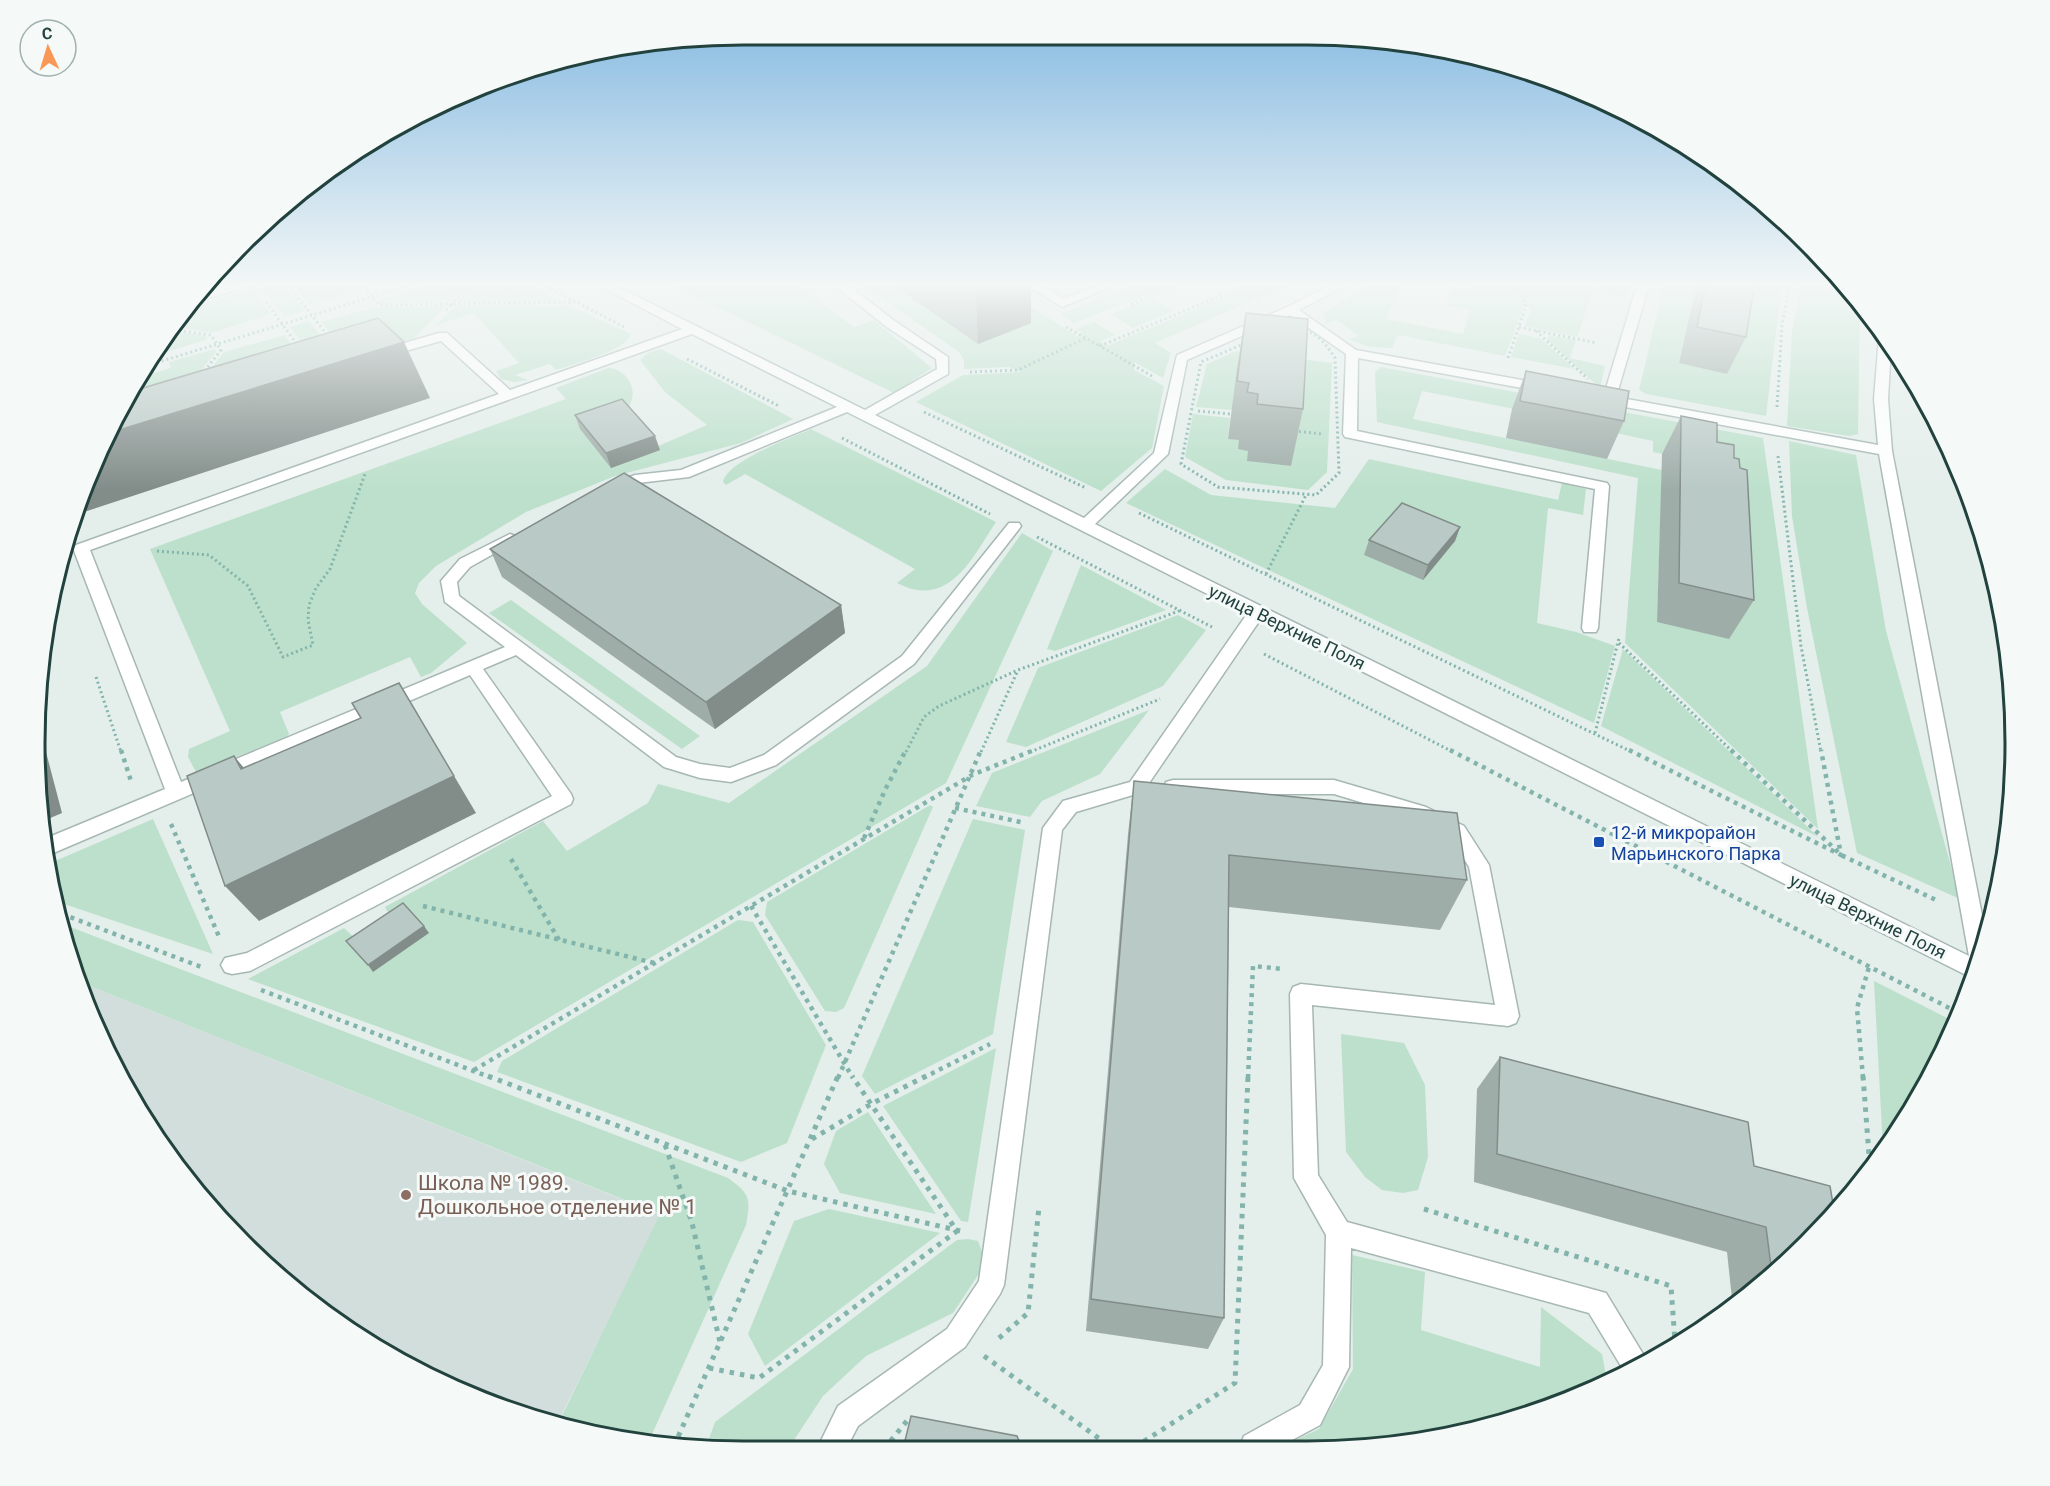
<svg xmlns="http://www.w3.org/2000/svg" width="2050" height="1486" font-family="Roboto,sans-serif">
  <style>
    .built { fill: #d2dedb }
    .green { fill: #bce0cb; fill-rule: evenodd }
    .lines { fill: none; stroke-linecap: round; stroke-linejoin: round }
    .minor-casing { stroke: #a6b7b4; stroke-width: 3 }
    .path-far2 { stroke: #83b4ac; stroke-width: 3; stroke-dasharray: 2 3; stroke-linecap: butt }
    .path-far1 { stroke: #83b4ac; stroke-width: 4.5; stroke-dasharray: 4 5; stroke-linecap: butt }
    .path { stroke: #83b4ac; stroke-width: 5; stroke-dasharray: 4.5 6; stroke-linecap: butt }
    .minor { fill: #fff; fill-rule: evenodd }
    .wall { fill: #9fada9 }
    .shaded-wall { fill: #828d8a }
    .building { fill: #b9c9c5; stroke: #828d8a; stroke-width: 1.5 }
    .transit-dot { fill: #1a4fb4; stroke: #f5faf9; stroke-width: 2 }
    .education-dot { fill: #8d6e63; stroke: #f5faf9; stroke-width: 2 }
    .labels { text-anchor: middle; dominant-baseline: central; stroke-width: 6; stroke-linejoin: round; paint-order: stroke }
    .street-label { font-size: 18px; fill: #22423e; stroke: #f5faf9 }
    .transit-label { font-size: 18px; fill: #164399; stroke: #f5faf9; text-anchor: start }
    .near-education-label { font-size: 21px; fill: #785e54; stroke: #f5faf9; text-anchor: start }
    .rim { fill: none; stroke: #22423e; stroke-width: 3 }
  </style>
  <rect width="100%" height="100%" fill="#e4eeeb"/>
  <path class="built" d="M80,982L661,1215L556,1426L429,1378L311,1305L181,1175L88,1014Z"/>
  <path class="green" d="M281,282L305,311L285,317L261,288Z
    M291,282H371L360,289L309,305Z
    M438,282H468L451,301L381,304L379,300Z
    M474,282H523L559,301L457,302Z
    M666,282H793L854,327L874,320L932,368L894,393Z
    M859,282H888L978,344L992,282L1077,336L1083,333L1076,329L1094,322L1115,335L1100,341L1107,346L1261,282H1296L1155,343L1171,353L1163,378L1134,362V370L1164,386L1152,448L1101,491L916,402L963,375L1021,372L1009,367L964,369V360L959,352Z
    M1144,282H1179L1074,323L1060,314Z
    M1374,282H1402L1386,319L1463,334L1470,310L1446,306L1451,287L1473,290L1474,282L1522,285L1521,282H1567L1597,289L1599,282L1630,284L1625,298L1593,291L1577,337L1525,326L1531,308L1524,306L1505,356L1398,335L1392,348L1370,347L1348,339L1359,336L1337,320L1326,323L1323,313Z
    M1662,282H1697L1679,363L1736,282H1782L1766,416L1646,394L1639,390L1664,285Z
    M1802,282H1842L1860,302L1858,434L1849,436L1787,426L1792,330Z
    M253,290L271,314L212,333L176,327L189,307Z
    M1151,298L1174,311L1133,328L1112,314Z
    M567,305L631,334C626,351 573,364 556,370L550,364L515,375L528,380L514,382L501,379L496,371L519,363L474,313L436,325L455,306Z
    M446,306L414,338L350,356L321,322L377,307Z
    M309,321L339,359L318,365L290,327Z
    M173,331L205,336L208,339L163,353L161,349Z
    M1519,334L1540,338L1575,369L1511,357Z
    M285,335L308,367L186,400L224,352Z
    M1549,335L1576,340L1570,358L1605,366L1600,388L1547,340Z
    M215,349L216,352L177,400L129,397L143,376L171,368L169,362Z
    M661,349L793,419L741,443L615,476L526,512L436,566L419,583L415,593L422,604L467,643L431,673L421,677L410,657L280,712L289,734L286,738L196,772L188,757L189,749L230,731L150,549L566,399L556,388L608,368C623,368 636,384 632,399C631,403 628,408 627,413L656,447L707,425L665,392L640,360L648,353Z
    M1236,351L1332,363L1327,472L1308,490L1226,480L1185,457L1193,414L1230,418L1228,438L1239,440L1248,451L1290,466L1232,410L1196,407L1207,364Z
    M1381,367L1763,438L1818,829L1625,643L1638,478L1377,422L1375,372ZM1422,391L1611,428V432L1653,441V452L1697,461L1657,622L1662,470L1413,419Z
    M811,429L996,522C972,558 949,610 897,583L915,569L745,474L726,485L723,482C727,461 791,438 811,429Z
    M1789,441L1856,455L1886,631L1960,899L1857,853L1807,608L1792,516Z
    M1369,459L1558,500L1562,483L1586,489L1583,515L1548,508L1537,623L1576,632L1615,646L1594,723L1126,503L1165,469L1211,495L1335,508Z
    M1022,533L1053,551L946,783L474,1062L248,979L344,928L360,943L353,948L374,972L391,917L385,907L543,821L567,851L648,803L658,784L729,803L927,666Z
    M1081,565L1166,610L1055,651L1047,649Z
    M511,600L700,736L682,749L489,613Z
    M1178,615L1206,630L1163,686L1026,747L1006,742L1038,668Z
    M1623,649L1818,837L1601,726Z
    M1149,710L1100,774L1042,801L1030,817L976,806L992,773Z
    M930,805L933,807L844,1008L836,1012L825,1011L765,915L767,902Z
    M153,819L213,954L58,902L48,864Z
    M973,819L1025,830L993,1034L875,1094L862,1076Z
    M738,920L753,922L826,1045L787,1143L741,1162L497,1072L502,1061Z
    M65,925L728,1178C750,1194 751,1198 746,1225L649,1441L557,1426L660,1214L80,982Z
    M1874,981L1955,1022L1921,1097L1883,1149Z
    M1341,1034L1404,1043L1425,1085L1428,1157L1418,1190L1403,1193L1382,1190L1365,1177L1346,1152Z
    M996,1048L968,1222L961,1221L883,1106Z
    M868,1112L936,1214L840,1193L824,1164L836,1131Z
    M829,1209L940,1233L765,1366L748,1334L794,1221Z
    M968,1239L978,1241L986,1263L953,1313L866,1356L823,1396L788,1449L705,1450L715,1422L957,1240Z
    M1352,1255L1425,1272L1421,1330L1540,1367L1541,1307L1602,1354L1607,1381L1578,1397L1400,1445L1283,1446L1319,1429L1353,1369Z"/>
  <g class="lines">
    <g class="minor-casing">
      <path id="minor" d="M243,282H263L192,303L197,295Z
        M592,282H608L865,410L937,369L936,359L888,328L830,282H844L896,322L948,357V374L875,415L1084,518L1154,453L1177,355L1287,307L1337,282H1353L1299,310L1356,350L1549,385L1551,388L1544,392L1358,358L1357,431L1607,483L1609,486L1598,628L1596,632H1584L1582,628L1595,489L1345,437L1343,434L1346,354L1290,315L1187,360L1168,454L1095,524L1969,956L1879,454L1609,404L1599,402L1597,399L1604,395L1638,282H1650L1616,397L1878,445L1874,399L1879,337L1883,334L1891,346L1888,399L1892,451L1986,936L1974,979L1260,620L1143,792L1076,812L1062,830L1004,1285L1000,1294L965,1347L858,1426L846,1449H817L838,1406L947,1329L979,1281L1043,828L1063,801L1130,782L1247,614L847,412L689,477L638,483L618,491H608L606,488L608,485L635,475L681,470L837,407L692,334L90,550L181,782L505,647L445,602L441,581L460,559L510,534L515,536L518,539L515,542L470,567L457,582L459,596L676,757L700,764L730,768L764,755L902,656L1009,523H1019L1021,526L1019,529L914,664L776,765L731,782L700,778L664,767L516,655L483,669L571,794L573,799L571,804L250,971L232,974L225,972L221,965L225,958L247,953L552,796L470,675L51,854L46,855L42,840L165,789L73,548L76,545L499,394L441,341L384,357L378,353L380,350L439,333H447L510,390L682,329Z
        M1022,282H1037L1063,299L1106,282H1123L1062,307Z
        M1173,780H1334L1426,807L1464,826L1489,865L1519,1016L1516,1023L1508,1026L1312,1005L1318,1175L1347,1222L1606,1293L1646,1359L1624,1371L1589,1313L1351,1248L1349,1367L1320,1425L1281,1446H1240L1244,1436L1300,1405L1323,1365L1326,1235L1294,1178L1290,994L1293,987L1301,984L1495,1005L1469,867L1450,836L1413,818L1334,794H1173L1166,792L1164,787L1166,782Z"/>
    </g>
    <path class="path-far2" d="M286,282L328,336
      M375,282L365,289L379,305L452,304L471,282
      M538,282L624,327
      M266,302L299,347
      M1131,304L1186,282
      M446,310L452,304L576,302
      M1286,326C1309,327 1323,338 1335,358L1339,473L1316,495L1218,487L1181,464L1201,362Z
      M1066,327L1100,346
      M1519,327L1597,343
      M174,330L211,335L221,350L203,373
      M1536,331L1588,379
      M1508,358L1526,306L1516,282
      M687,359L779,406
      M152,364L421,282
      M970,372L1018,370L1086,338
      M1152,376L1100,346L1254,282
      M1777,407L1782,326L1790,282
      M1198,411L1231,414
      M924,412L1086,488
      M1294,431L1322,434
      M842,438L990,514
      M1778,456L1801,646L1821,752
      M1139,513L1632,752
      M1037,537L1212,627
      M157,551L209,555L248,586L283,657L313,645L308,620L309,605L316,588L330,569L365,474
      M1266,574L1306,495
      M1619,643L1733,752
      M1264,654L1453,752
      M96,677L121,752
      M1595,733L1619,638
      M906,752L924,717L939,706L1018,670L1179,611
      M981,752L1018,670
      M1030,752L1160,699"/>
    <path class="path-far1" d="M121,750L131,781
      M1450,750L1959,1013
      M1629,750L1841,855L1821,750
      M1731,750L1841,855L1936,900
      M955,808L1025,823
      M171,824L220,939
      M864,838L885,790L906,750
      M511,859L559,940
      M423,906L654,963
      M751,906L853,1078
      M62,914L204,968
      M261,990L492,1078
      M474,1070L972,775L1034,750
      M838,1078L981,750
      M923,1078L990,1044
      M1248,1078L1253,966L1283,969
      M1863,1078L1857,1008L1869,967"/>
    <path class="path" d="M488,1076L788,1191L965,1232
      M1863,1076L1870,1168
      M812,1139L871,1104L926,1076
      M665,1145L692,1223L720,1342
      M1424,1209L1671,1286L1675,1342
      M999,1338L1028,1313L1039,1207
      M984,1356L1111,1447
      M709,1368L759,1378L957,1231L852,1076
      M674,1446L838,1076
      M1135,1447L1235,1383L1248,1076
      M884,1449L910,1417"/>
    <use href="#minor" class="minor"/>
  </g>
  <path class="wall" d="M888,282H1031V323L978,344Z
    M1697,282H1755L1746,337L1727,374L1679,363Z
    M1246,313L1303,409L1291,466L1247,461L1248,451L1238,449L1239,440L1228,439L1237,368Z
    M1526,371L1624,421L1607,459L1506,438L1512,409Z
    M575,415L660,450L611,468L580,429Z
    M1681,416L1717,442L1734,458L1754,600L1729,639L1657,622L1662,454Z
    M1460,527L1455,541L1423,580L1364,555L1369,540Z
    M490,549L841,605L845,633L715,729L502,577Z
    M1134,781L1467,880L1440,930L1229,907L1224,1318L1208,1349L1086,1331L1128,834Z
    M1500,1057L1754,1166L1835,1215L1739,1305L1733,1308L1727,1252L1474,1182L1477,1089Z"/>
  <path class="shaded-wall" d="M994,282H1031V323L978,344L976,289Z
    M404,342L430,398L75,515L106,434Z
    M655,436L660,450L611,468L606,453Z
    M1460,527L1455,541L1423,580L1428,565Z
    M841,605L845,633L715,729L706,702Z
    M399,683L476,813L259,921L225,886Z
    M41,733L62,813L41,822Z
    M234,756L265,793L241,769Z
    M424,926L429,933L373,972L368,965Z"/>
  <path class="building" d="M965,282H994L976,289Z
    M1706,282H1755L1746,337L1697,327Z
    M1246,313L1308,319L1303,409L1257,404L1258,394L1247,392L1249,383L1237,381Z
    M378,318L404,342L106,434L107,430L133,391Z
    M1526,371L1629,391L1624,421L1520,401Z
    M622,399L655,436L606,453L575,415Z
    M1681,416L1717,423V442L1734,445V458L1739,459L1740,468L1747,470L1754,600L1679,583Z
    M624,473L841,605L706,702L490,549Z
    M1402,503L1460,527L1428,565L1369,540Z
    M399,683L454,776L225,886L187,776L234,756L241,769L361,718L352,703Z
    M1134,781L1457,813L1467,880L1229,855L1224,1318L1091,1299Z
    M403,903L424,926L368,965L346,941Z
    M1500,1057L1748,1122L1754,1166L1830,1186L1835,1215L1772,1274L1766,1227L1497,1154Z
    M911,1416L1017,1436L1022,1448L903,1449Z"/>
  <linearGradient id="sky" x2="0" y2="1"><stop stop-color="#82b8e1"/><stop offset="0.58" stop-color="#f3f7f6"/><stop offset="1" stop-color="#f3f7f6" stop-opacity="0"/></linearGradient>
  <rect width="2050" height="490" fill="url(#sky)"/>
  <rect class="transit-dot" x="1593" y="836" width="12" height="12" rx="3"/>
  <circle class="education-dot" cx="406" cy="1195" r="6"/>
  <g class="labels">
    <g class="street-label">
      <text transform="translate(1287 627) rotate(26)">улица Верхние Поля</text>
      <text transform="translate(1868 916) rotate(26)">улица Верхние Поля</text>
    </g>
    <g class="transit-label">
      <text x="1611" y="832">12-й микрорайон<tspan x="1611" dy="21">Марьинского Парка</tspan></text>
    </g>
    <g class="near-education-label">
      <text x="418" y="1183">Школа № 1989.<tspan x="418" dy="24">Дошкольное отделение № 1</tspan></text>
    </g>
  </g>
  <path d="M0 0H2050V1486H0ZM743 45H1307A698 698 0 0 1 2005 743V743A698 698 0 0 1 1307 1441H743A698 698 0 0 1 45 743V743A698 698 0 0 1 743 45Z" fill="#f5faf9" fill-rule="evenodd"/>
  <path class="rim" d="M743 45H1307A698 698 0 0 1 2005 743V743A698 698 0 0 1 1307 1441H743A698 698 0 0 1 45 743V743A698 698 0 0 1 743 45Z"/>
  <g transform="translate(48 48) rotate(356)"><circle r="28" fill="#f5faf9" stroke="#a1b0ae" stroke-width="1.5"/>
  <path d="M0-4.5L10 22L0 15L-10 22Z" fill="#f99757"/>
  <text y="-9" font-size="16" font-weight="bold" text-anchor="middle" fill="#22423e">С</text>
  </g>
</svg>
